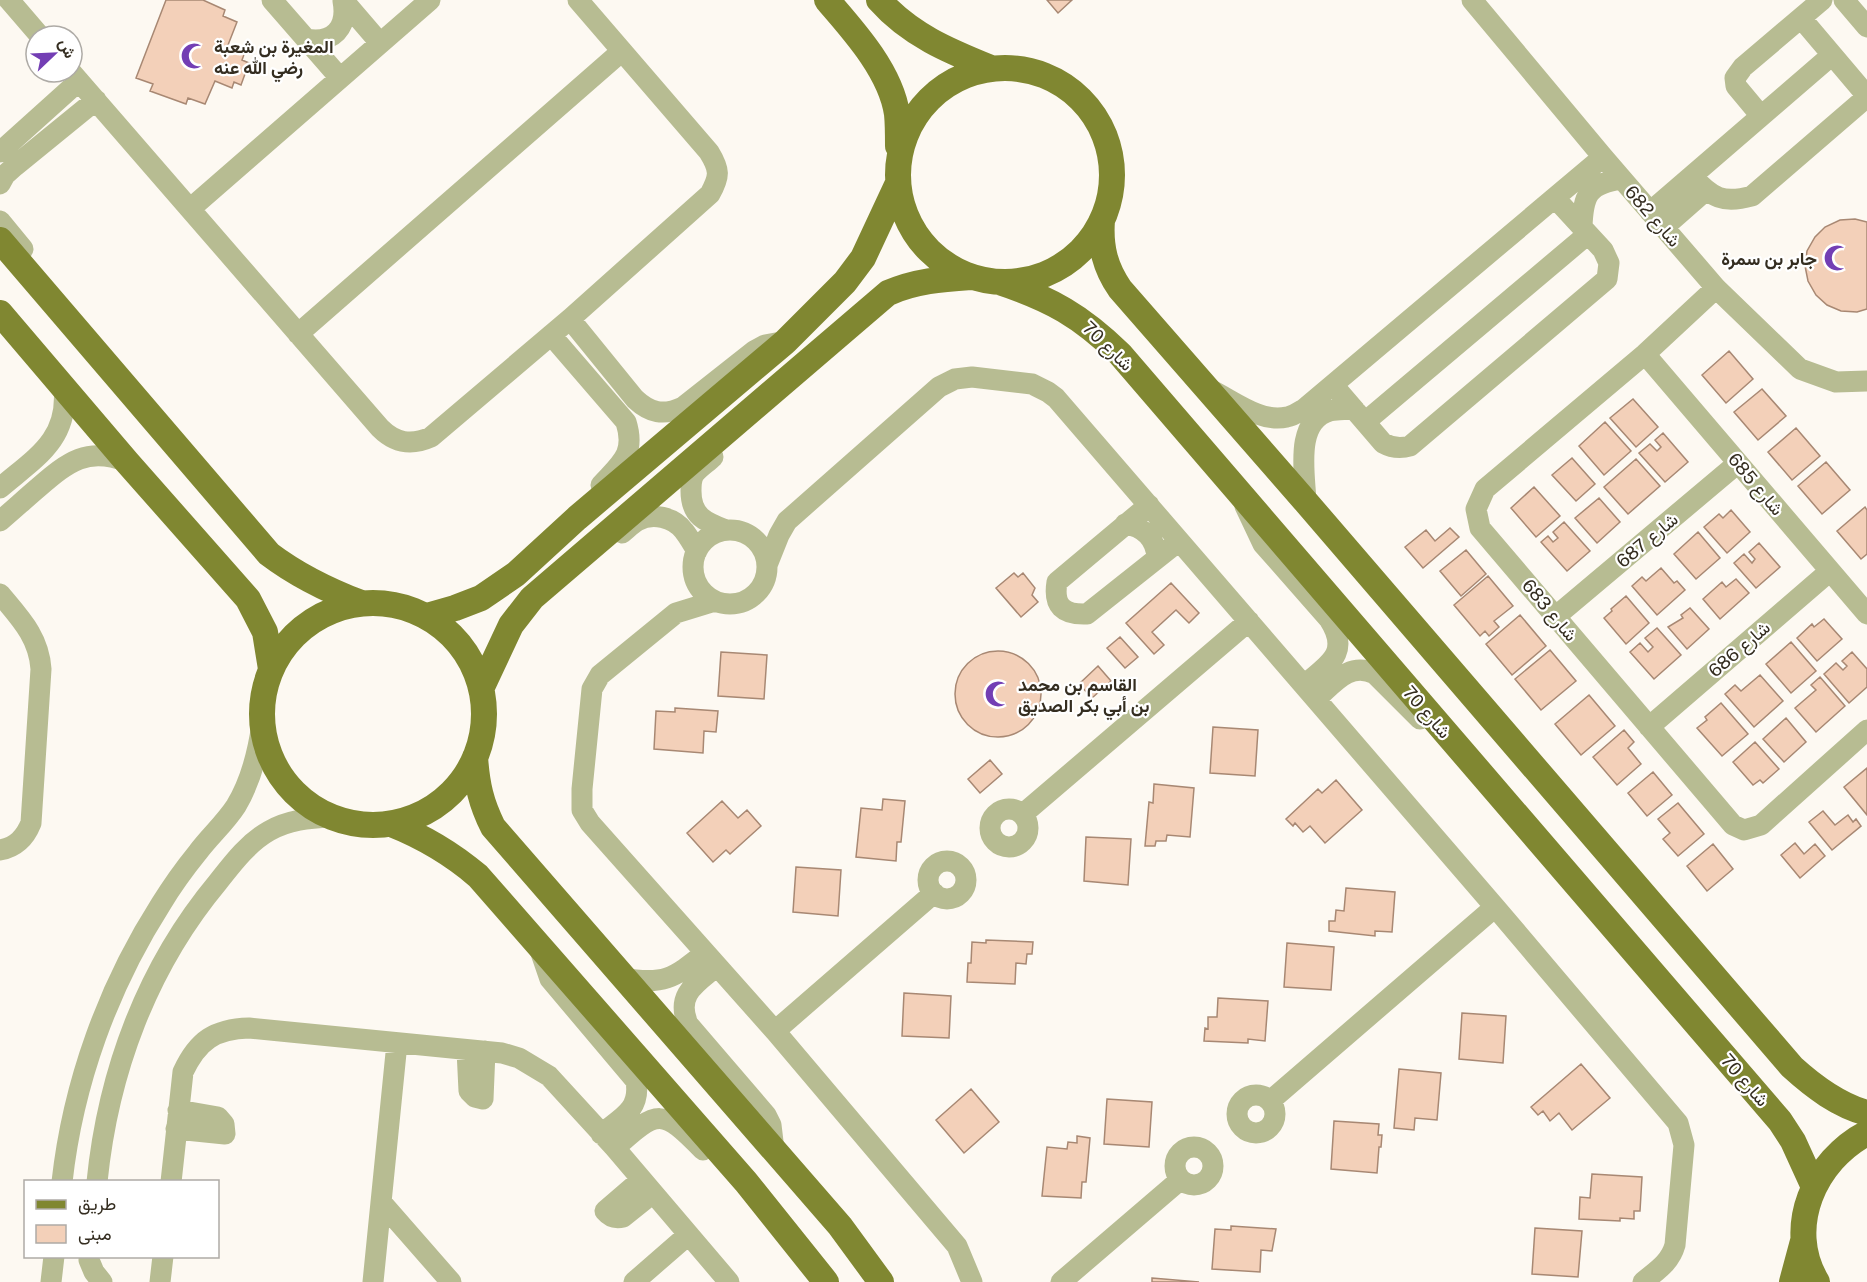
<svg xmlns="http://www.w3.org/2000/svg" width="1867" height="1282" font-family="'Public Sans',Vazirmatn,sans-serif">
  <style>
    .building { fill: #f3d0b9; stroke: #a88873; stroke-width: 1.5 }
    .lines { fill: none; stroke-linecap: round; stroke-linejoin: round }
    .minor { stroke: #b7bc92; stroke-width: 21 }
    .major { stroke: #808731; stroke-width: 26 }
    .labels { text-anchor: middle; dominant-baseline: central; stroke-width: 4.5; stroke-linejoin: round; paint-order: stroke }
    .poi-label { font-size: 18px; font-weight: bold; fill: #342d20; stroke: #fff; text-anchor: start }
    .street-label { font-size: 18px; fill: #342d20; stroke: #fff }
  </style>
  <rect width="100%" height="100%" fill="#fdf9f2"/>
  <path class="building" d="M166,0H203L225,10L223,16L237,22L228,45L245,52L242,60L249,63L241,85L234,82L232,88L215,81L205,104L188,98L186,104L150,91L153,84L136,78Z
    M1047,0H1072L1058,13Z
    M1855,219L1867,222V309L1857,312L1841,311L1827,305L1816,295L1808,281L1805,266L1807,251L1815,237L1825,227L1840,220Z
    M1729,351L1753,379L1726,403L1702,375Z
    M1762,389L1786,416L1758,440L1734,412Z
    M1633,399L1658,427L1636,447L1610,418Z
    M1605,422L1631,451L1604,475L1579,446Z
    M1796,428L1820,456L1792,480L1768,452Z
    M1663,433L1688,462L1665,482L1639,453L1650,444L1657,451L1661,447L1655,440Z
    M1572,458L1595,484L1576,501L1552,475Z
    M1636,459L1660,486L1628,514L1604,487Z
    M1826,462L1850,490L1822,514L1798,486Z
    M1534,487L1560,516L1536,537L1511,508Z
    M1599,498L1620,522L1597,543L1575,518Z
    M1865,507L1867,510V554L1861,559L1837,531Z
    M1731,510L1750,532L1727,553L1704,527L1719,514L1723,518Z
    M1564,522L1590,551L1567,571L1541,542L1548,536L1553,542L1558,538L1553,532Z
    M1450,528L1459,537L1423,568L1405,547L1426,530L1435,541Z
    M1698,532L1720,558L1696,579L1674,554Z
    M1759,543L1780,567L1756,588L1734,563L1744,554L1752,563L1755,559L1749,552Z
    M1466,550L1486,574L1461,596L1440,571Z
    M1661,568L1674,583L1677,581L1685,590L1657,615L1632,586L1642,577L1646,581Z
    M1014,573L1018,577L1023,573L1035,588L1032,595L1038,602L1021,617L996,588Z
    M1488,576L1513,606L1494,621L1499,627L1489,636L1485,631L1480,636L1454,605Z
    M1736,579L1749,593L1720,619L1703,599L1722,582L1726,587Z
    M1171,583L1199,613L1189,623L1176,610L1152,632L1164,645L1154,654L1126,623Z
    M1626,596L1649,623L1626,644L1604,618L1612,611L1611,609Z
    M1690,608L1709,629L1687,649L1668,627L1683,618L1681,615Z
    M1520,615L1546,646L1512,675L1486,644Z
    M1824,619L1842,639L1817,661L1797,638L1812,624L1814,627Z
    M1657,628L1681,655L1654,679L1630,652L1640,643L1648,652L1653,647L1645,638Z
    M1120,637L1138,657L1125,668L1107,648Z
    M1791,642L1816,671L1791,693L1766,664Z
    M1550,650L1576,681L1541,710L1515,679Z
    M955 694a43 43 0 1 1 86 0a43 43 0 1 1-86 0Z
    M721,652L767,655L764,699L718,696Z
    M1852,652L1867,669V687L1849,703L1824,674L1836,663L1843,670L1847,666L1842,661Z
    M1098,666L1111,681L1092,698L1079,684Z
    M1760,675L1783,701L1754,727L1725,694L1735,685L1741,691Z
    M1820,677L1845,706L1816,732L1795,708L1816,690L1811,685Z
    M1589,695L1615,726L1581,755L1555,724Z
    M1721,703L1748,734L1722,756L1697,728L1707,720L1705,717Z
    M675,708L718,711L716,732L704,731L703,753L654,749L656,711L675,712Z
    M1786,718L1806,742L1784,762L1763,739Z
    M1213,727L1258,730L1255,776L1210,773Z
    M1624,730L1634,742L1628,748L1641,764L1617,785L1593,757Z
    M1755,742L1779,769L1763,783L1760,780L1753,785L1733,762Z
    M990,760L1002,774L980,793L968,779Z
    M1867,768V815L1844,787Z
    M1653,772L1672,795L1647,816L1628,793Z
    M1336,780L1362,810L1325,843L1310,826L1303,832L1295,823L1293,826L1286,819L1318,789L1322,793Z
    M1154,784L1194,788L1190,837L1167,835L1166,841H1156L1155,846H1145L1149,802L1153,803Z
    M883,799L905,801L901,842H897L896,861L856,857L861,808L882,810Z
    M722,801L738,818L747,810L761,826L730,854L726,850L713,862L687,833Z
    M1678,803L1704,834L1678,856L1663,839L1670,833L1658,819Z
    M1823,811L1835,825L1848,815L1853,822L1856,819L1861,826L1832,850L1809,822Z
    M1086,837L1131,839L1128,885L1084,881Z
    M1795,843L1804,854L1815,844L1825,856L1800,878L1781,855Z
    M1713,844L1733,869L1707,891L1687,866Z
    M796,867L841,870L838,916L793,912Z
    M1346,888L1395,892L1392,932L1375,931V936L1329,931V921H1335L1336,910L1344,911Z
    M986,940L1033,942L1032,954H1027L1026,964L1016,963L1015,984L967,982L968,963H971L972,942L986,943Z
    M1287,943L1334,947L1331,990L1284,987Z
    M904,993L951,996L949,1038L902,1036Z
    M1218,998L1268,1001L1265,1041L1248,1039V1043L1204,1041L1205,1028L1208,1029V1017H1217Z
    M1462,1013L1506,1016L1503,1063L1459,1059Z
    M1581,1064L1610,1098L1572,1130L1559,1113L1550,1121L1543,1111L1538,1115L1531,1107Z
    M1399,1069L1441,1073L1437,1120L1415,1118L1414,1130L1394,1128Z
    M971,1089L999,1122L964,1153L936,1120Z
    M1107,1099L1152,1102L1149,1147L1104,1144Z
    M1334,1121L1379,1124L1378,1135H1382L1381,1147H1379L1377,1173L1331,1169Z
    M1077,1136L1090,1138L1086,1182H1082L1081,1198L1042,1196L1047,1147L1067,1149L1068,1142L1077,1143Z
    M1592,1174L1642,1177L1640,1211H1634V1219L1620,1218V1221L1579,1219L1580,1197L1590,1198Z
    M1231,1226L1276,1229L1272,1251L1261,1250L1260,1272L1212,1269L1215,1229L1231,1230Z
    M1535,1228L1582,1231L1578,1277L1532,1274Z
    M1152,1278L1199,1282H1152Z"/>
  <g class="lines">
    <path class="minor" d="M9,0L40,36
      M272,0L340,78
      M343,0L380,43
      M1472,0L1603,157L1716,288L1800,369L1836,382L1867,381
      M1844,0L1867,27
      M1801,18L1867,96
      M306,39C333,44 348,28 343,1
      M71,72L380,428C395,443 411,446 431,437L570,319L710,194C720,176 720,170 709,152L578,0
      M1761,116L1736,86L1735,78L1743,67L1822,0
      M0,152L79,81
      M1692,176C1712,198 1723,204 1752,196L1867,97
      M0,184L5,175L15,166L96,100
      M190,209L430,0
      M1650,212L1832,55
      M0,221L23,249
      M1582,227C1583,195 1588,184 1621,179
      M1664,227L1705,191
      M1716,288L1645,354L1485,489L1476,509L1480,528L1733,825L1744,830L1761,825L1867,730
      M570,319L635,399C650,413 663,416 683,407L754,351L765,345L781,342
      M298,334L622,51
      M551,335L626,422C636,454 621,463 601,485
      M1645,354L1867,614
      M1334,386L1383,443C1392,448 1400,449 1410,446L1607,279L1609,263L1603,250L1555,198
      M1213,391C1235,402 1261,423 1287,417C1293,416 1299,412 1304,409L1603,157
      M1365,422L1588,234
      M713,457C708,462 700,467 695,473C691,478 691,484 691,491C691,516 705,522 726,530
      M0,488C35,458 69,440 64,388
      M1306,502C1305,474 1294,421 1330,411C1337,409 1346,410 1354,409
      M1149,505L1057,582C1053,606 1063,615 1087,614L1179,541
      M1245,506L1263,544L1329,619C1351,653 1329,664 1304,685
      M0,521C13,510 26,498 39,487C68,462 88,446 127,462
      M1125,524C1144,527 1156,539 1157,558
      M693 567a37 37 0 1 1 74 0a37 37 0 1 1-74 0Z
      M622,533C627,529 632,524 637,521C652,512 674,517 684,531C689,537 693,545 697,551
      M767,565L779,535L787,521L939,387L955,379L972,377L1032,384L1048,392L1056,398L1495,907L1678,1123L1684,1145L1675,1245C1670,1263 1656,1271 1643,1282
      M0,594C20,618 39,637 41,669L31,823C25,838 16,847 0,850
      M715,601L676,613L600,675L592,689L582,789V810L590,823L775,1031L957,1246L972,1282
      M1555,617L1738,463
      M1316,699C1334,683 1350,661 1375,674L1420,719
      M1649,727L1830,571
      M990 828a19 19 0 1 1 38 0a19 19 0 1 1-38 0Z
      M1023,814L1249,621
      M928 880a19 19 0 1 1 38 0a19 19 0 1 1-38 0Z
      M540,950L550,979L636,1081C641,1110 621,1118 601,1134
      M717,966C697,983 675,994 688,1024L766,1115L771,1125L774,1150
      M622,978C664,985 673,979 705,953
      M775,1031L934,893
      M467,1050L469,1091L475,1097L483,1099L485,1051
      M1237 1114a19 19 0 1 1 38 0a19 19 0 1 1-38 0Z
      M1270,1101L1495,907
      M176,1129L225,1134L224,1124L218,1117L178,1110
      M1175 1166a19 19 0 1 1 38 0a19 19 0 1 1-38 0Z
      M615,1148C658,1109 662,1108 703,1150
      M641,1180L605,1211C610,1217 615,1219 623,1217L653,1193
      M62,1182C73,1083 108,987 161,904C172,886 185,868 198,852C210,836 225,823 236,806C251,781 258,753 262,724
      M97,1182C108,1072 147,967 218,882C233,863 248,843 269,831C288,820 309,818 331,817
      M171,1182L183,1072C198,1040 215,1029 249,1028L502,1053L519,1058L549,1076L615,1148L729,1282
      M381,1202L451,1282
      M89,1260L94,1272L102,1282
      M51,1282L54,1256
      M160,1282L163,1256
      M373,1282L397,1043
      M634,1282L688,1235
      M1061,1282L1180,1180"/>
    <path class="major" d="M827,0C854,31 891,72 897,114C898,124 898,136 898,146
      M879,0C910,35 949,51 991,68
      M898 175a107 107 0 1 1 214 0a107 107 0 1 1-214 0Z
      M1102,220C1100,247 1105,267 1120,289L1306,502L1792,1067C1814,1087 1838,1105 1867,1113
      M0,240L269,554C298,576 327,590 361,603
      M999,282C1051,299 1081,316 1120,354L1780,1121L1793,1141L1814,1187
      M0,313L127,462L248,599L265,632L271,669
      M262 714a111 111 0 1 1 222 0a111 111 0 1 1-222 0Z
      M427,616L455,608L481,598L516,574L577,518L785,342L845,282L863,258L898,183
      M481,689L511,625L532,598L888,293C915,281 942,279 971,277
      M475,757C477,785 481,803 493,827L840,1226L881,1282
      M391,824C424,837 451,853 478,876L746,1182L826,1282
      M1792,1282L1803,1241
      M1817,1282C1784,1227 1815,1160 1867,1133"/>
  </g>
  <defs>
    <g id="mosque-bare" transform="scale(2.07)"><path d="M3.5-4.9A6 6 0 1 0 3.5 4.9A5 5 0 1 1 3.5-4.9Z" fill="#733eb4" stroke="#fff" stroke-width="2.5" paint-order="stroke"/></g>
  </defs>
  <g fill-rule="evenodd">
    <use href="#mosque-bare" x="194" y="56"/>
    <use href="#mosque-bare" x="1837" y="258"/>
    <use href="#mosque-bare" x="998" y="694"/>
  </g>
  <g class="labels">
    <g class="poi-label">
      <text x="214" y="46">المغيرة بن شعبة<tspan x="214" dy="21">رضي الله عنه</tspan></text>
      <text x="1817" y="258" text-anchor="end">جابر بن سمرة</text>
      <text x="1018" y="684">القاسم بن محمد<tspan x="1018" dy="21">بن أبي بكر الصديق</tspan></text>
    </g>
    <g class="street-label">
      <text transform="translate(1653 216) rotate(49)">شارع 682</text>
      <text transform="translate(1108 346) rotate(44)">شارع 70</text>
      <text transform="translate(1756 484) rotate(50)">شارع 685</text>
      <text transform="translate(1647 540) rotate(-40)">شارع 687</text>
      <text transform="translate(1550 610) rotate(50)">شارع 683</text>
      <text transform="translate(1739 649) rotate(-41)">شارع 686</text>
      <text transform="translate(1427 712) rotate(49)">شارع 70</text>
      <text transform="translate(1745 1080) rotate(49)">شارع 70</text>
    </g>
  </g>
  <rect x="24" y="1180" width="195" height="78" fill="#ffffff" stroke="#aeaba6" stroke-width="1.5"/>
  <rect x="36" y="1200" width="30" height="9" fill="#808731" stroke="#aeaba6" stroke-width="1.5"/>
  <text x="78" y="1210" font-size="18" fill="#342d20">طريق</text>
  <rect x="36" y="1225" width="30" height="18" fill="#f3d0b9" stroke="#aeaba6" stroke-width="1.5"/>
  <text x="78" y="1240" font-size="18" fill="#342d20">مبنى</text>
  <g transform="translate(54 54) rotate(67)"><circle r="28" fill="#ffffff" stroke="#aeaba6" stroke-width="1.5"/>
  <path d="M0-4.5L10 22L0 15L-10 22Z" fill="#733eb4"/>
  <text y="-9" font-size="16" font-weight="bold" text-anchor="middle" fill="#342d20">ش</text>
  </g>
</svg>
